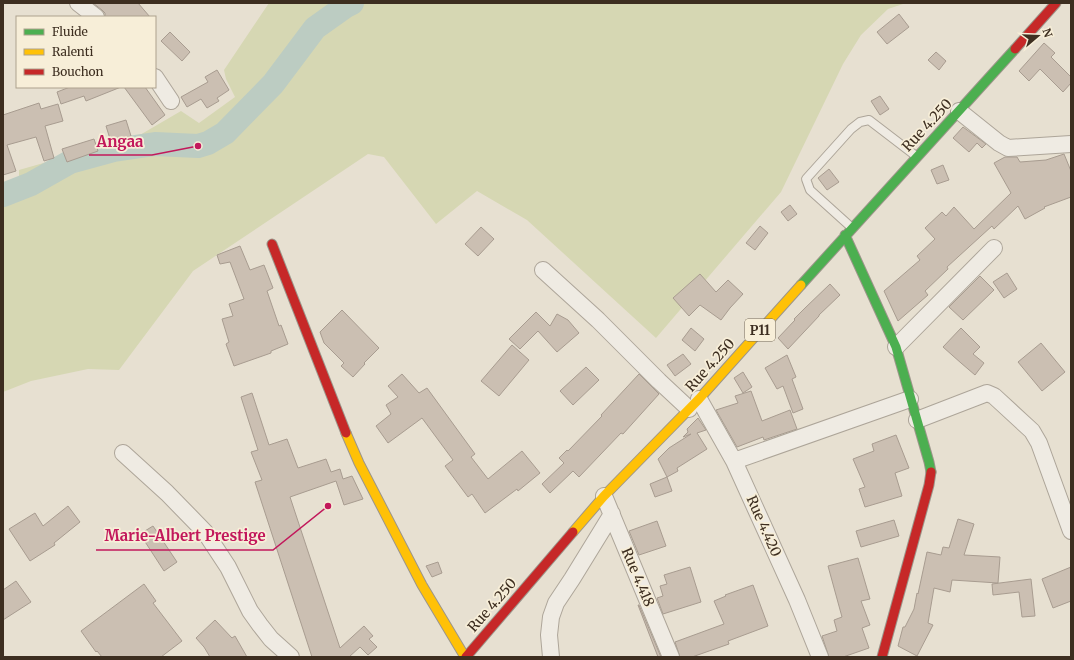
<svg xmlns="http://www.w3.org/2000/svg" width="1074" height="660" font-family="Merriweather,serif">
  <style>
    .green { fill: #d6d7b3 }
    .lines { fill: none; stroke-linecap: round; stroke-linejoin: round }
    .river { stroke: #bcccc2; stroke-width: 24 }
    .building { fill: #cbbfb2; stroke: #a89c90 }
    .lane-casing { stroke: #ada599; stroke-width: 10 }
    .street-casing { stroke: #ada599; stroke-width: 18 }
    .fast-casing { stroke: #9c958a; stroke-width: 11 }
    .slow-casing { stroke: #9c958a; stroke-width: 11 }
    .jam-casing { stroke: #9c958a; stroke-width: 11 }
    .lane { stroke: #efebe3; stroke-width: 8 }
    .street { stroke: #efebe3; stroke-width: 16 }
    .fast { stroke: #4caf50; stroke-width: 9 }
    .slow { stroke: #ffc107; stroke-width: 9 }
    .jam { stroke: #c62828; stroke-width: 9 }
    .labels { text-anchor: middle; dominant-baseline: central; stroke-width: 3.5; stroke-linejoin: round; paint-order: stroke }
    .shield { fill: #f7eed8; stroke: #756857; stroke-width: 1 }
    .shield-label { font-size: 13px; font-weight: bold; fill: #3d2e20 }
    .street-label { font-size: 14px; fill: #3d2e20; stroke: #f7eed8 }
    .leader { fill: none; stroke: #c2185b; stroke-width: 1.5 }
    .callout-dot { fill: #c2185b; stroke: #f7eed8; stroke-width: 1.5 }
    .callout-label { font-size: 15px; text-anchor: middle; font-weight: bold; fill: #c2185b; stroke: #f7eed8; stroke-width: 3.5; stroke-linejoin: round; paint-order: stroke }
  </style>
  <rect width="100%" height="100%" fill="#e7e0d1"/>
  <path class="green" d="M269,3H906L888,9L861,35L843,64L781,192L656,338L527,220L477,191L436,224L384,157L368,154L193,271L119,370L88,369L31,381L3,392V190L19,187V170L68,156L121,146L181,111L199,123L235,97L226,79L224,70Z"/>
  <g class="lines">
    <path class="river" d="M3,195L31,184L70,162L114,150L155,144L198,146L208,143L225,133L273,84L315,28L346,6L352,3"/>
  </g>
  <path class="building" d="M93,3H138L150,17H105V13L102,10Z
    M899,14L909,27L887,44L877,32Z
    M170,32L190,52L182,61L161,41Z
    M1044,43L1055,53L1051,57L1071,77V83L1063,92L1040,69L1029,81L1019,71Z
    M936,52L946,61L939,70L928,60Z
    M217,70L229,90L217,98L219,101L207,108L201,99L187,107L181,97L208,82L205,77Z
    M70,87H121L86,101L84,96L61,104L57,92Z
    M124,87H145L165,115L152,125Z
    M880,96L889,109L880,115L871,101Z
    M39,103L41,109L58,104L63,121L45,126L54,158L44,161L36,137L7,145L16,171L3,175V115Z
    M126,120L131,136L111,142L106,126Z
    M963,127L986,144L982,148L977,143L969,152L953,138Z
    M94,139L98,151L67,162L62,149Z
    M1064,154L1071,171V197L1044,207L1045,208L1025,219L1018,206L994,229L992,226L947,267L948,269L925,291L928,295L898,321L884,291L920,260L917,256L935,239L925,228L942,212L946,216L954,207L974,229L1011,193L994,163L1005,157H1017L1020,162L1046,160Z
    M943,165L949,180L937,184L931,170Z
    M829,169L839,182L827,190L818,178Z
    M790,205L797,214L788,221L781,212Z
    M760,226L768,233L755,250L746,243Z
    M481,227L494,239L478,256L465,244Z
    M240,246L250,270L264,265L273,288L267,291L279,326L281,325L288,344L271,351V353L234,366L226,344L229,342L222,319L233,316L229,304L244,299L230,262L220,264L217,255Z
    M1007,273L1017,289L1004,298L993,282Z
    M700,274L716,292L728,280L743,294L730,308L721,320L700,305L689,316L673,298Z
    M980,276L994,290L963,320L949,307Z
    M830,284L840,295L819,315V316L788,349L778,338L795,320L794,319L805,308Z
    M342,310L379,348L364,363L365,364L353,377L341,366L344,363L324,343L320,332Z
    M536,312L550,326L557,314L568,320L579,333L557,352L538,331L520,349L509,339Z
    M691,328L704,339L695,351L682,340Z
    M961,328L980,347L973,354L984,363L975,375L961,363L943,347Z
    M1041,343L1065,372L1042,391L1018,362Z
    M512,345L529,360L499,396L481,381Z
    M683,354L691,364L675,376L667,365Z
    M787,355L796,377L792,379L803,409L793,413L783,386L777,389L765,368Z
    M586,367L599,380L573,405L560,391Z
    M743,372L752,387L743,393L734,378Z
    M402,374L419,393L427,388L475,454L471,457L488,479L522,451L540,473L518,491L517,489L485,513L472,494L468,497L445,466L453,460L422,418L388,443L376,426L391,414L386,405L398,397L388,386Z
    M639,374L659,394L623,434L621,433L579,477L573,471L550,493L542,484L564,463L559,458L567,450L568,451L602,416L601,415Z
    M751,391L762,421L790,410L797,429L764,440L763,437L737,447L716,410L738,403L735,396Z
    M252,393L269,445L287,439L298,468L326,459L331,472L340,469L343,479L352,476L363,499L344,505L336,481L290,497L340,648L364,626L373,636L369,639L377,647L368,655L360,647L349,657H312L255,482L262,480L251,452L258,450L241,397Z
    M698,418L706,430L697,433L707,449L677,468L678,471L667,477L658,459L669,448L691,434L683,437L688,432L687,429Z
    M896,435L909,468L895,473L902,496L865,507L859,489L865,487L853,459L874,451L872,444Z
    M667,477L672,491L655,497L650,484Z
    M68,506L80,522L54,543L55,545L30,561L9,529L35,513L43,526Z
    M958,519L974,524L964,555L1000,557L998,583L952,580L950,592L934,588L928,623L933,625L917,656L898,646L903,627H905L914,609L917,593L918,594L927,552L941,555L943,547L949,548Z
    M894,520L899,536L861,547L856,531Z
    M657,521L666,546L639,555L629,531Z
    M153,526L177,562L164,571L140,534Z
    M858,558L870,599L861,601L870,625L862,628L869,648L843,657H829L822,636L837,631L834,620L842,617L828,566Z
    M438,562L442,573L432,577L426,566Z
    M690,567L701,602L663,614L657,598L663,596L660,586L667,584L664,575Z
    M1071,567V601L1053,608L1042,579Z
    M1031,579L1035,616L1022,617L1019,592L993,595L992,584Z
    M16,581L31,602L3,620V590Z
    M144,584L156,601L153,603L182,641L161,657H102L97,651L96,652L81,631Z
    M753,585L768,626L728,641L729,644L692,657H680L675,642L724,624L714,601L726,596L725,595Z
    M638,605H639L661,657H658Z
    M215,620L232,638L235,636L247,657H210L204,647L196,638Z"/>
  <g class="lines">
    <g class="lane-casing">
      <path id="lane" d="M851,227L810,190L806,179L851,129L860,122L869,120L916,156"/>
    </g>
    <g class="street-casing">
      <path id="street" d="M78,3L96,17
        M155,77L171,101
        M959,111L999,143L1008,148L1071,144
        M543,270L598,320L659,381L689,409
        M896,347L994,248
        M699,399L734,461L797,600L820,657
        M917,420L987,393L994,396L1032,431L1039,443L1071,531
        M123,453L167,493L205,532L228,567L250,611L260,625L271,639L291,657
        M734,461L910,399
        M604,496L671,657
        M551,657L549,635L551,617L556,603L572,579L612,514"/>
    </g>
    <g class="fast-casing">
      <path id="fast" d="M845,235L896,347L929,462L931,472
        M801,285L1015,49"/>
    </g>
    <g class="slow-casing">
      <path id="slow" d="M346,433L359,463L422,585L465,657
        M573,532L604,496L699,399L801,285"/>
    </g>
    <g class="jam-casing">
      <path id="jam" d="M1015,49L1056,3
        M272,244L346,433
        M466,657L573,532
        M882,657L929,485L931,472"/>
    </g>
    <use href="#lane" class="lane"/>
    <use href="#street" class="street"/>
    <use href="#fast" class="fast"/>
    <use href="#slow" class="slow"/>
    <use href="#jam" class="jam"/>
  </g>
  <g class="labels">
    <rect class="shield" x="745" y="319" width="30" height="22" rx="3"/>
    <g class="shield-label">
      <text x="760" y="330">P11</text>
    </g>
    <g class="street-label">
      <text transform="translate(927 125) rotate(-47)">Rue 4.250</text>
      <text transform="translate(710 365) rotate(-48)">Rue 4.250</text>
      <text transform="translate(764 526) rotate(66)">Rue 4.420</text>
      <text transform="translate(638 577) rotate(67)">Rue 4.418</text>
      <text transform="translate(492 605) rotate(-49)">Rue 4.250</text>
    </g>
  </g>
  <path class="leader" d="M198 146L152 155H89M328 506L273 550H96"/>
  <g class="callout-dot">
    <circle cx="198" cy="146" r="4"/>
    <circle cx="328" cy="506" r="4"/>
  </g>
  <g class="callout-label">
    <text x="120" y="147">Angaa</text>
    <text x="185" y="541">Marie-Albert Prestige</text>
  </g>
  <rect width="1074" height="660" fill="none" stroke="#3d2e20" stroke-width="8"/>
  <rect x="16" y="16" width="140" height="72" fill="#f7eed8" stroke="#ada18e"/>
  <rect x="24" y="29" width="20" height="6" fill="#4caf50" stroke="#ada18e"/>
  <text x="52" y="36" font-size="12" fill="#3d2e20">Fluide</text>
  <rect x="24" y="49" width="20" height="6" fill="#ffc107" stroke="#ada18e"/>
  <text x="52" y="56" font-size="12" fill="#3d2e20">Ralenti</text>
  <rect x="24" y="69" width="20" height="6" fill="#c62828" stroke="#ada18e"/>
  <text x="52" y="76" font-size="12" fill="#3d2e20">Bouchon</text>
  <g transform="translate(1038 36) rotate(71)" stroke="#f7eed8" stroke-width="3" paint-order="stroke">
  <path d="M0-3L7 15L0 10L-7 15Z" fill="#3d2e20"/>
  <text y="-6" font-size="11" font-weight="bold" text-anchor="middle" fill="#3d2e20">N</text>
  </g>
</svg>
